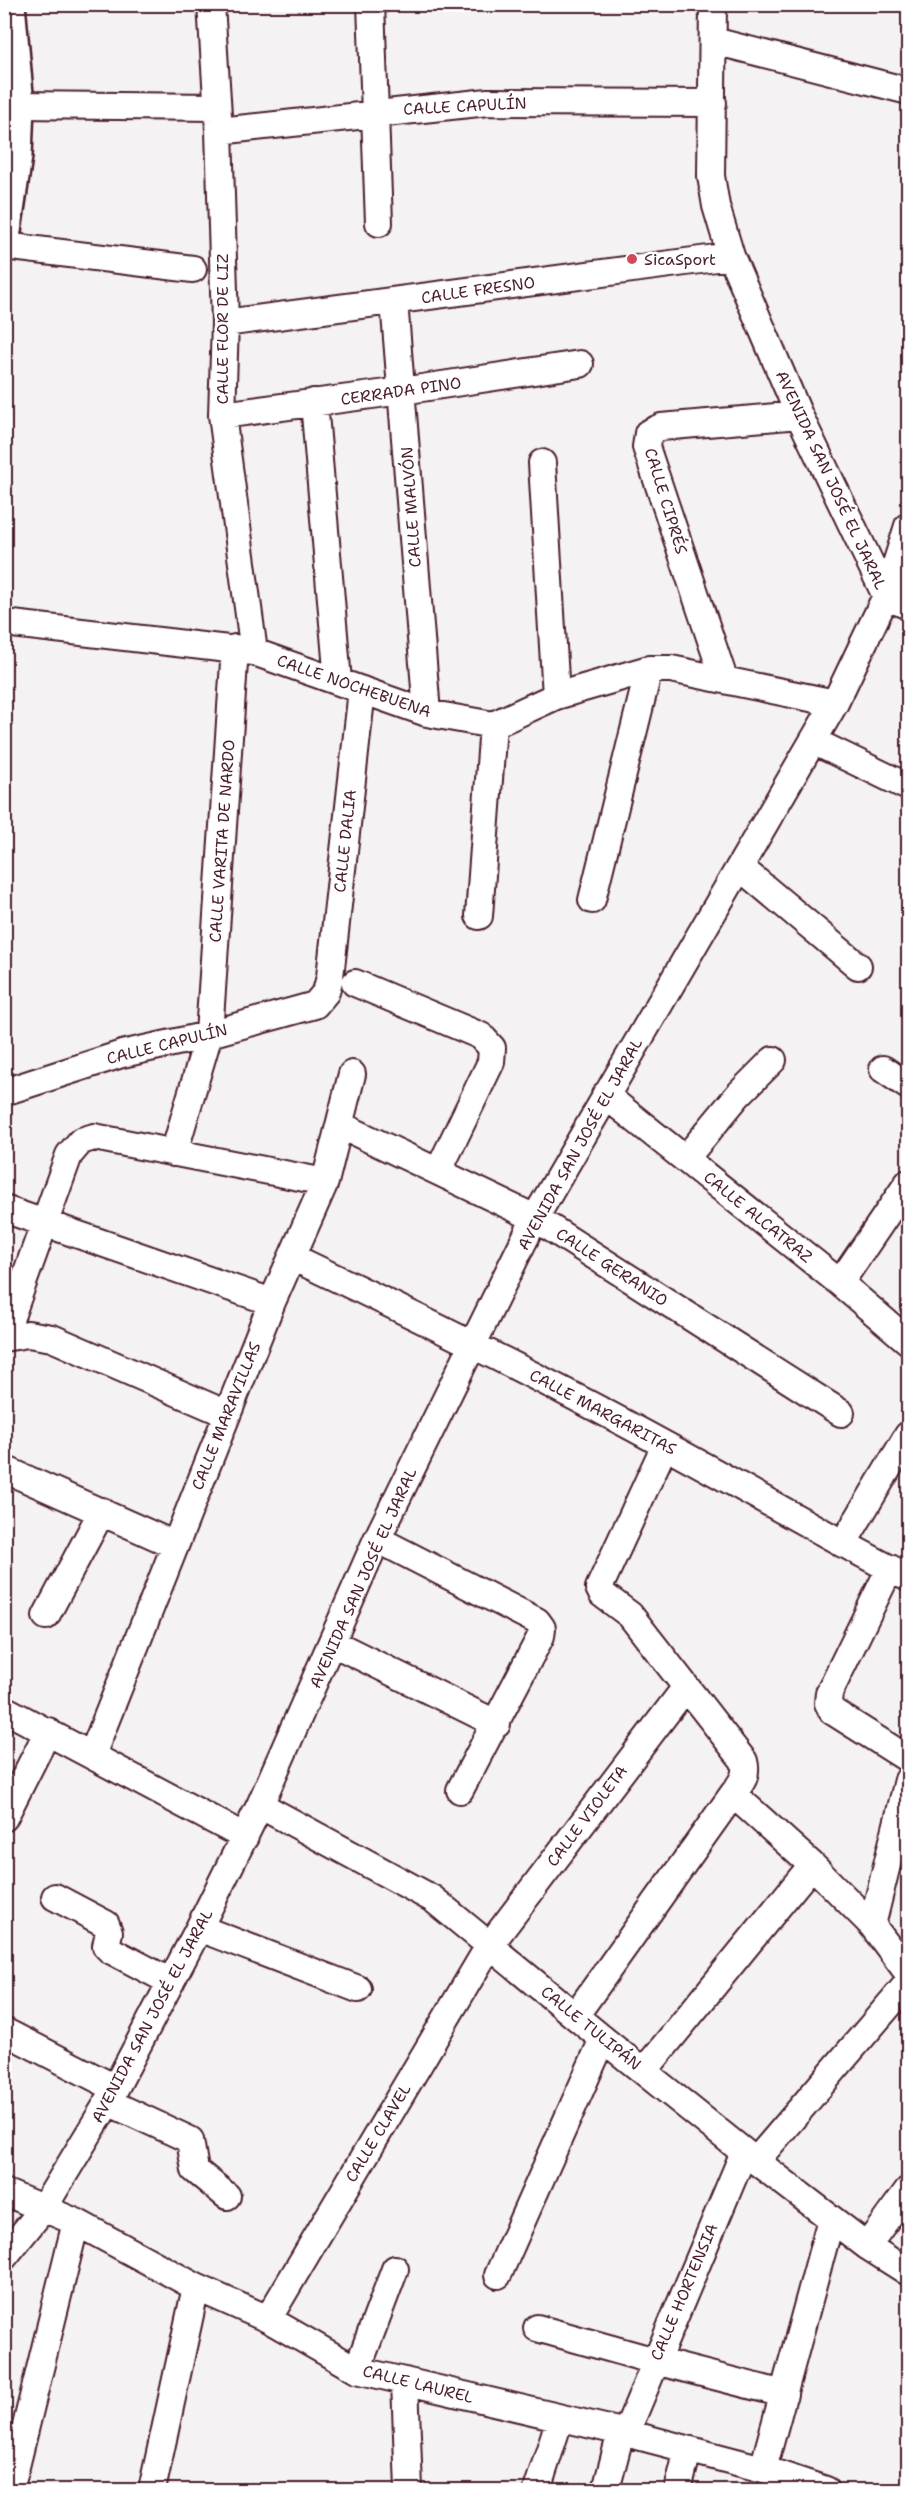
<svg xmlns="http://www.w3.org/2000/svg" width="913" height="2495" font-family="'Shantell Sans',sans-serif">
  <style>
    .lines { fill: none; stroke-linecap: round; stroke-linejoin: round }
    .minor-casing { stroke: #4a1f2b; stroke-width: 30 }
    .major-casing { stroke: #4a1f2b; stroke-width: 38 }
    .minor { stroke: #fff; stroke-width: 26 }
    .major { stroke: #fff; stroke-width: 33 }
    .poi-dot { fill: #d1495b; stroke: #fff; stroke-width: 2 }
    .labels { text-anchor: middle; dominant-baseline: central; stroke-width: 5; stroke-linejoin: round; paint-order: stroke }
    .street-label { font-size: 16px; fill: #4a1f2b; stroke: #fff }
    .poi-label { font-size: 16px; fill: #4a1f2b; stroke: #fff; text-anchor: start }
  </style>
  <rect width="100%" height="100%" fill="#f4f2f2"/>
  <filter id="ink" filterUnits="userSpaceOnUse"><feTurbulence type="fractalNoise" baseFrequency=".0167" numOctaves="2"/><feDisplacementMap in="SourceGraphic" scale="12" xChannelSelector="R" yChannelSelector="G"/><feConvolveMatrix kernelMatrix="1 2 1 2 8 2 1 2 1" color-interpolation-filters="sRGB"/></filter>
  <g filter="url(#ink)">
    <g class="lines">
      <g class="minor-casing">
        <path id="minor" d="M211,4L219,131L225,323L222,415L254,652
          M371,4L379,223
          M713,4L711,176L716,206L731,256L799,415L886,596
          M714,41L908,91
          M17,105L217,107
          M219,131L488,102L713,103
          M4,246L193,269
          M394,301L427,713
          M225,323L731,256
          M314,402L338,681
          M222,415L402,391L580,364
          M542,463L556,696
          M886,596L908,606
          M4,623L254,652L427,713L493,725L556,696L649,669H671L835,703
          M724,679L646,447L648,433L661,427L799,415
          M813,741L908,787
          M741,868L858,966
          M592,900L649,669
          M479,916L493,725
          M355,983L481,1036L492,1048L491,1062L439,1170
          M883,1069L908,1086
          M4,1092L122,1054L195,1038L315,1005L326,992L330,977L362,690
          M605,1095L840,1283L908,1341
          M340,1125L535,1218L841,1413
          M174,1153L209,1034L235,648
          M686,1158L738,1095L773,1060
          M4,1209L272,1302
          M292,1257C418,1317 543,1378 665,1445C747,1489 826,1536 908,1578
          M840,1283L908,1183
          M4,1336L69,1155L81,1141L94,1137L325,1182
          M4,1338L28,1334L52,1338L227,1414
          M4,1469L175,1545
          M377,1539L537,1621L542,1628L541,1636L460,1790
          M843,1544L908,1435
          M890,1568L829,1693L828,1703L832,1711L908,1759
          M46,1616L102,1511
          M333,1643L497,1724
          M4,1709L245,1837
          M92,1755L272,1302L325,1182L352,1074
          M733,1794L812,1865L872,1925L908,1973
          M260,1805L433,1899L603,2039L744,2152L867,2246L908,2272
          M4,1818L48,1731
          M55,1897L106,1924L109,1932L106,1946L110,1950L171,1982
          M872,1925L908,1780
          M199,1928L358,1989
          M575,2016L733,1794C741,1783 748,1776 744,1761L630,1615L602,1594L599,1588L665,1445
          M4,2031L115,2088
          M644,2071L812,1865
          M108,2102L190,2140L195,2170L227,2196
          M756,2161L908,1983
          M4,2192L76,2222L196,2287L268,2319L357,2370L626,2433L763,2469L826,2490
          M867,2246L908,2190
          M4,2257L43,2209L108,2102L199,1928L260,1805L377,1539L535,1218L835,703L886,596L908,526
          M498,2275L603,2039
          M268,2319L489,1946L686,1687
          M537,2328L655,2361L784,2394
          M357,2370L395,2269
          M405,2381L409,2490
          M626,2433L744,2152
          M763,2469L831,2219
          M11,2487L76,2222
          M152,2490L196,2287
          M537,2490L560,2418
          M606,2490L621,2432
          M678,2490L688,2450"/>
      </g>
      <g class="major-casing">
        <path id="major" d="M4,231L15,156L17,105L8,4"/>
      </g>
      <use href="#minor" class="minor"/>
      <use href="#major" class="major"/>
    </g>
  </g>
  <circle class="poi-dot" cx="632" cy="259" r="6"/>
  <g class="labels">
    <g class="street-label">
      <text transform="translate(465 106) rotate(-3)">CALLE CAPULÍN</text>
      <text transform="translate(478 290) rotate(-8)">CALLE FRESNO</text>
      <text transform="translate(222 329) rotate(-90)">CALLE FLOR DE LIZ</text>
      <text transform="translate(401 391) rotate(-8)">CERRADA PINO</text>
      <text transform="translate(831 480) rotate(65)">AVENIDA SAN JOSÉ EL JARAL</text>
      <text transform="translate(666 501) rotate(73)">CALLE CIPRÉS</text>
      <text transform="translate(411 507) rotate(-94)">CALLE MALVÓN</text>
      <text transform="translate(354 686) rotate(19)">CALLE NOCHEBUENA</text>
      <text transform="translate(222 841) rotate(-86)">CALLE VARITA DE NARDO</text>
      <text transform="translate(345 841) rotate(-84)">CALLE DALIA</text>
      <text transform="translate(167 1044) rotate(-14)">CALLE CAPULÍN</text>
      <text transform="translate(580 1144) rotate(-61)">AVENIDA SAN JOSÉ EL JARAL</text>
      <text transform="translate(758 1217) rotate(39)">CALLE ALCATRAZ</text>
      <text transform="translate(612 1267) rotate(33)">CALLE GERANIO</text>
      <text transform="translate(603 1412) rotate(28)">CALLE MARGARITAS</text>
      <text transform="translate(226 1416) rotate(-68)">CALLE MARAVILLAS</text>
      <text transform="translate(363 1578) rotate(-66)">AVENIDA SAN JOSÉ EL JARAL</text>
      <text transform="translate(587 1816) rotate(-53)">CALLE VIOLETA</text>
      <text transform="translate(152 2016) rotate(-62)">AVENIDA SAN JOSÉ EL JARAL</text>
      <text transform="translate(591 2028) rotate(39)">CALLE TULIPÁN</text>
      <text transform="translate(378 2133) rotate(-59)">CALLE CLAVEL</text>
      <text transform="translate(684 2292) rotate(-67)">CALLE HORTENSIA</text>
      <text transform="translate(418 2384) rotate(14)">CALLE LAUREL</text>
    </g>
    <g class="poi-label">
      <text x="644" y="259">SicaSport</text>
    </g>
  </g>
  <rect width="913" height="2495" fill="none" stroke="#fff" stroke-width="24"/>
  <rect x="12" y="12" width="889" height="2471" fill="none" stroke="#4a1f2b" stroke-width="2" filter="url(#ink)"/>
</svg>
